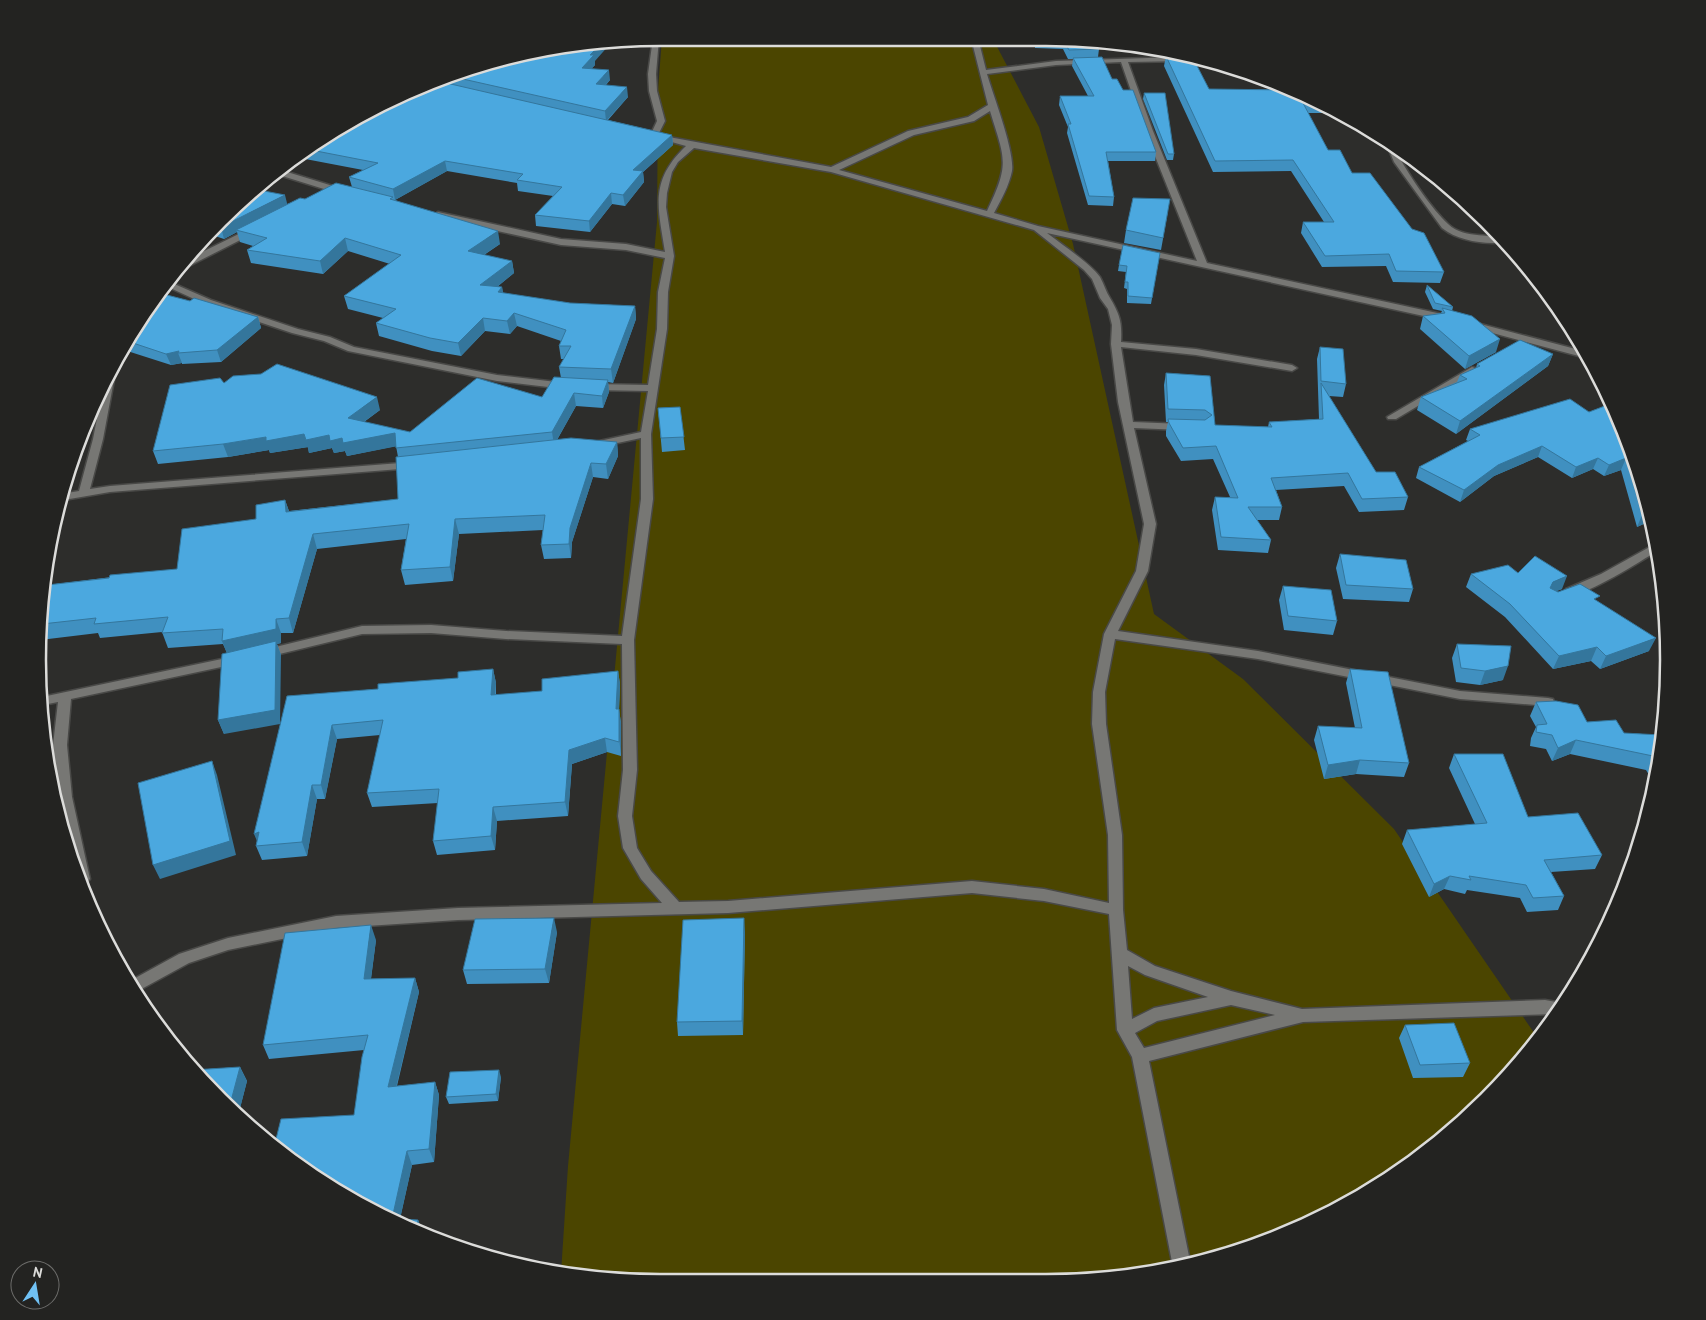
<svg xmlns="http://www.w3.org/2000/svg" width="1706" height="1320" font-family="'PT Sans',sans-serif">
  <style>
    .green { fill: #4b4500 }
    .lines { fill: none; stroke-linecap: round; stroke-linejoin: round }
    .street-casing { stroke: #494947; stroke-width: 3 }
    .street { fill: #777774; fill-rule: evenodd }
    .wall { fill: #4090c0 }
    .shaded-wall { fill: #34769c }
    .building { fill: #4ba8df; stroke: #34769c }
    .rim { fill: none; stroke: #dcdcda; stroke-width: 2.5 }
  </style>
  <rect width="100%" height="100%" fill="#2d2d2b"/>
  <path class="green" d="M662,38L993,39L1039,127L1073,244L1154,614L1243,679L1394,829L1539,1040L1457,1128L1358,1199L1246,1250L1087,1281L660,1282L561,1273L568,1166L657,222L658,90Z"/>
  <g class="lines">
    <g class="street-casing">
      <path id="street" d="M653,38H659L656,74L657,91L665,121L658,135L831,167L908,131L968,117L988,105L971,38H978L986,70L1056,61L1178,57L1190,59L1187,61L1128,62L1153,131L1207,263L1451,316L1456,319L1451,322L1047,233C1061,244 1091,264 1100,277C1104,284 1106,292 1110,298C1120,315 1122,322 1121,342L1196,349L1292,365L1297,368L1292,371L1196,355L1121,347L1133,422L1183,424L1188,427L1183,430L1134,428L1156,524L1148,571L1118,631L1258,651L1460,691L1548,698L1553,699L1554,702L1553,705L1548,706L1460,699L1258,659L1115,639L1105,692L1106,724L1122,835L1123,910L1127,950L1155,966L1231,991L1302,1009L1545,1000L1562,1003L1555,1014L1303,1022L1149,1061L1190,1261L1173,1264L1172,1262L1132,1057L1117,1030L1109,914L1044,901L972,893L728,913L458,920L336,928L228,950L189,963L136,992L128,982L179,954L228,938L336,916L458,908L662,903L641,879L623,848L618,816L623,770L622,644L506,639L431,633L362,634L263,658L257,654L263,650L362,626L431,625L506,631L622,636L641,499V438L594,448L589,445L590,443L641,432L648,391L593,390L588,387L593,384L648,385L657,329L658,292L665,258L626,250L561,245L438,218L434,215L438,212L561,239L626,244L665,252C658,207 649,181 686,146L650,136L657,121L649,91L648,74ZM1121,62L1145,131L1197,261L1038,226L994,213C1001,200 1009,186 1012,171C1015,152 993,95 987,74L1056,65ZM990,111C1005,160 1010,163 987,211L839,170L914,135L974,121ZM694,148L831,172L1034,230L1084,270L1092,279L1100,298L1108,309L1112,325L1111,344L1118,402L1144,524L1136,571L1104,634L1093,692L1092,724L1108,835L1109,903L1044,889L972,881L728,901L679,902L651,871L637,848L632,816L637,770L634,640L653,499L651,434L667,329L668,292L674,256L666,207L667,193L672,172L678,162ZM1128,966L1145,975L1208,997L1154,1008L1132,1019ZM1231,1005L1275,1015L1144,1048L1135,1033L1157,1021Z
        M1390,143C1398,148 1397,154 1402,162C1413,181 1432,209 1448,224C1466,241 1494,231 1506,242C1486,245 1458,241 1442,228L1394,162L1389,150Z
        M284,171L346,190L347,192L340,194L279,175Z
        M253,227L256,228V232L189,266H184L190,258Z
        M172,283L211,300L298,329L330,337L354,347L497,375L565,383L570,386L565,389L497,381L348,351L324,341L292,333L205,304L168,287Z
        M1473,322L1587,352L1590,359L1470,327V323Z
        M1472,367L1475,368V372L1396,419H1388L1387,417Z
        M109,377L114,380L103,439L90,489L110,486L413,462L418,465L413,468L110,492L58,501L61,494L79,491L93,439L101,398Z
        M1655,544L1657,551C1641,561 1582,599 1566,595L1564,592L1566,589L1601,574Z
        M236,656L242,660L240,663L71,699L67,745L72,797L90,879L85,884L68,844L58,797L53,745L58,702L43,705L42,697Z"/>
    </g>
    <use href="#street" class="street"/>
  </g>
  <path class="wall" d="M1035,39H1086L1099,41H1095L1099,49L1098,57L1112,79L1156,152L1155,161H1108L1114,197L1113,206L1088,205L1067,133L1068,127L1059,105L1060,96H1088L1072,66L1073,59H1068L1063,49L1035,48Z
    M1166,56L1209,89L1284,90L1282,87L1333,110L1332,113H1308L1328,150L1352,173L1444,272L1440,283L1393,282L1386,266L1322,267L1301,233L1303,222H1324L1291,171L1213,172L1164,66Z
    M499,59L595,61V65L591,69L610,80L606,85L628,97L608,120L672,135L673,145L643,172L644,182L625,206L612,204L590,232L536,226L535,215L553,196L518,191L517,183L447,171L395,200L500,244L484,255L512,261L514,273L497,287H502L503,293L570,303L635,306L636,319L613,383L608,382L609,392L603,408L576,406L557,440L617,442L618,456L608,479L593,477L572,542L571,558L544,559L541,545L543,530L459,534L453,581L405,585L401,570L406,539L317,549L293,633H281V643L277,644L281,655L224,734L218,720L227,653L223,644L168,648L162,632L100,638L98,633L40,640L47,585L177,569L285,500L289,511L398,499V457L396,446L347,456L345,451L334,453L332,448L309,453L308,447L270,453L269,450L228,457L158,464L153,451L224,383L380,410L364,422L410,432L542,397L561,378L559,367L564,359H561L559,346L561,341L517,326L510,334L485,331L461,356L432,351L379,336L376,323L383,318L348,309L344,296L390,264L348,251L323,274L251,263L247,250L253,246L240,242L237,232L224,239L209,234L220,220L287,204L305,199L352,187L349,177L363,170L300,158L348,121Z
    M1144,93L1174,154L1173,160H1167L1143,99Z
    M1168,211L1161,250L1124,243L1126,230Z
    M1160,253L1151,304L1127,303V289L1124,288L1126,272L1118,271L1119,265Z
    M1427,285L1453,307L1452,311L1496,352L1465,369L1420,329L1423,316L1441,313L1442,311L1433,309L1425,292Z
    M163,294L190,301L258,317L261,328L221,362L182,364V363L171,365L121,349Z
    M1320,347L1346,384L1343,397L1329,396L1376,472L1408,497L1404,510L1359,512L1344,486L1276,490L1282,507L1279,520H1257L1271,540L1268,553L1218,550L1212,510L1215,497H1230L1213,459L1181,461L1166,436V431L1168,422H1166L1164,385L1166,373L1210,376L1215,425L1268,427L1269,422L1319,419L1317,359Z
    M1553,354L1548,366L1456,434L1417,410L1421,397L1457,382L1460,375L1476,368L1477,364Z
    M1610,404L1650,521L1637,527L1621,470L1604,476L1593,469L1572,478L1538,457L1494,476L1460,502L1416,478L1419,467L1468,441L1466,440L1470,429L1589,412Z
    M680,407L685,450L662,452L658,408Z
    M1340,554L1413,589L1409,602L1343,599L1336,568Z
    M1518,573L1562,589L1556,591L1558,592L1598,602L1649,651L1600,669L1591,661L1553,669L1505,617L1466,587L1471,574Z
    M1283,586L1337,621L1333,635L1284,630L1279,600Z
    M1457,644L1503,680L1480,685L1456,682L1452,658Z
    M493,669L496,683V695L542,691L618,671L620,684L619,710L621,723V756L607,752L572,764L568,816L497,821L495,850L437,855L433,841L438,803L372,807L367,793L380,735L337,739L325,799H317L307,856L262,860L256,846L287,696L378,689L458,678Z
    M1350,669L1409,763L1404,777L1356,774L1324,779L1314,740L1318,726L1355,728L1346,683Z
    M1536,702L1587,722L1624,733L1661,735L1654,783L1646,770L1570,754L1552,761L1546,749L1530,746L1531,738L1536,727L1530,716Z
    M1454,754L1528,817L1602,855L1595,869L1551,872L1564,896L1558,910L1527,912L1520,898L1467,890L1465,894L1444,889L1429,897L1402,844L1407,830L1475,824L1449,768Z
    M557,932L549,983L467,984L463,970Z
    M745,932L743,1035L678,1036L677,1022Z
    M376,940L371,979L415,978L419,992L397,1086L435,1082L439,1095L434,1162L412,1165L400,1219L418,1220L423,1233L422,1235L314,1177L354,1115L364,1050L269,1059L263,1045Z
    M1591,948H1596L1586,964L1585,960Z
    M1405,1025L1470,1063L1463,1077L1413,1078L1399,1038Z
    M240,1067L247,1081L239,1112L192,1070Z
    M501,1077L498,1101L449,1104L446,1097Z"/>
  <path class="shaded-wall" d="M610,44L595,61V65L583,78L582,68L590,55L599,46Z
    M609,70L610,80L597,94L596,84Z
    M627,87L628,97L606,121L605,111Z
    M672,135L673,145L643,172L644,182L625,206L623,195L633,170Z
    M445,161L447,171L395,200L393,189Z
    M611,193L612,204L590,232L589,221Z
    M285,195L288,207L236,230L237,232L224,239L221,227Z
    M498,231L500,244L470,264L468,251Z
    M345,238L348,251L323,274L320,261Z
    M512,261L514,273L483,298L480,285Z
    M502,287L504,300L498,292Z
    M635,306L636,319L613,383L611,369Z
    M514,313L517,326L510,334L507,321Z
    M258,317L261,328L221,362L217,350Z
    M483,318L485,331L461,356L458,343Z
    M1500,339L1496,352L1465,369L1469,356Z
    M179,351L178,353L182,363L171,365L166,354Z
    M1553,354L1548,366L1456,434L1460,421Z
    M608,380L609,392L603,408L602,396Z
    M574,393L576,406L554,445L552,432Z
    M377,397L380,410L351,431L348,418Z
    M395,433L398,446L347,456L345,451L334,453L332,448L309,453L306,440L329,435L342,438Z
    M304,434L308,447L270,453L269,450L228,457L223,444L266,437Z
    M617,442L618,456L608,479L606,464Z
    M1542,446L1538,457L1494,476L1460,502L1464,490L1498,465Z
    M1598,458L1593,469L1572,478L1576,467Z
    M1626,458L1621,470L1604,476L1609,465Z
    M591,463L593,477L572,542L571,558L569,544L570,528Z
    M285,500L290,514L286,512Z
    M1648,513L1650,521L1637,527L1642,515Z
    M455,519L459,534L453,581L450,567Z
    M313,534L317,549L293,633L289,618Z
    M1567,576L1562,589L1547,595L1553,582Z
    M276,619L281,633V643L277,644L281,655L280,724L224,734L218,720L228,656L222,641Z
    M1656,638L1649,651L1600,669L1606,656Z
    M1597,647L1591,661L1553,669L1559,656Z
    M1508,666L1503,680L1480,685L1485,671Z
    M493,669L496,683L494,709L491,695Z
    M618,671L620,684L619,709L621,723V756L616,709Z
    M332,725L337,739L325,799L321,785Z
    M605,738L607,752L572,764L568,816L565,802L569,750Z
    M1576,740L1570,754L1552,761L1558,748Z
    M1360,760L1356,774L1324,779L1328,765Z
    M212,761L217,775L236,855L160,879L153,865Z
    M53,778L55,781L58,807L57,808Z
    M312,785L317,799L307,856L302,842Z
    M493,807L497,821L495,850L491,836Z
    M259,832V846L254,834Z
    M1450,876L1444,889L1429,897L1434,884Z
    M554,918L557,932L549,983L545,969Z
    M744,918L745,932L743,1035L742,1021Z
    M371,925L376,940L369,993L364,979Z
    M415,978L419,992L393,1100L388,1087Z
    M240,1067L247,1081L239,1112L235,1108L231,1101Z
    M499,1070L501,1077L498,1101L496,1094Z
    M435,1082L439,1095L434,1162L429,1149Z
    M407,1151L412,1165L399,1223L392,1219Z
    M418,1220L423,1233L422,1235L415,1231Z"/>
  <path class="building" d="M1041,39H1086L1095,40L1099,49L1069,50L1063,40Z
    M599,46L590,55H594L582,68L609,70L596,84L627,87L605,111L454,77L499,59Z
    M1166,56H1174L1194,60L1209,89L1289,90L1317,103H1303L1328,150H1340L1352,173H1370L1412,229L1424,233L1444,272L1396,271L1389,254L1325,256L1303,222H1334L1293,160L1215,161Z
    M1102,57L1112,79H1117L1123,90H1133L1156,152H1106L1114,197L1089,196L1068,124H1071L1060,96H1094L1073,58Z
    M442,82L672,135L633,170L643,171L623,195L611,193L589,221L535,215L562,187L517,180L523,174L445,161L393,189L349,177L378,163L311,150L348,121Z
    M1144,93H1165L1174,154H1168Z
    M336,183L393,197L390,199L498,231L468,251L512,261L480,285L502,287L498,292L570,303L635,306L611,369L559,367L571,346H559L566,330L514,313L507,321L483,318L458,343L430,338L376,323L396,309L344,296L401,255L345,238L320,261L247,250L267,238L236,230L300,198L305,199Z
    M259,190L285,195L221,227L215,225L220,220Z
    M1133,198L1170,199L1163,238L1126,230Z
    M1123,245L1160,253L1152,298L1128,296V282H1125L1127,266L1119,265Z
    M1427,285L1453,307L1435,303Z
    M163,294L190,301L194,298L258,317L217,350L178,353L179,351L166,354L127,341Z
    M1442,308L1472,316L1500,339L1469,356L1423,316L1445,313Z
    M1520,340L1553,354L1460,421L1421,397L1467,379L1460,375L1480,366L1477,364Z
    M1320,347L1343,349L1346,384L1321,381Z
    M277,364L377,397L348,418L410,432L477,378L542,397L554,377L608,380L602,396L574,393L552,432L396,448L395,433L343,443L342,438L330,441L329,435L306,440L304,434L266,441V437L223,444L153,451L170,385L220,378L224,383L233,376L261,374Z
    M1166,373L1210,376L1215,425L1272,427L1269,422L1323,419L1321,383L1376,472H1395L1408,497L1362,499L1348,473L1271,478L1282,507H1248L1271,540L1221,537L1215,497L1238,498L1216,446L1183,448L1169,423L1168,419L1205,420L1212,415L1205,410L1168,409Z
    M1570,399L1589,412L1610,404L1635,460L1648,513L1642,515L1626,458L1609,465L1598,458L1576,467L1542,446L1498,465L1464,490L1419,467L1480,435L1470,429Z
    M680,407L684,437L661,438L658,408Z
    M571,438L617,442L606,464L591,463L570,528L569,544L541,545L545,515L455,519L450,567L401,570L409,524L313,534L289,618L276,619V629L222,641L223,629L162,633L168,617L94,624L96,618L42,624L47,585L109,578L110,575L177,569L182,529L256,519V505L285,500L286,512L398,499L396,457Z
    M1340,554L1406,560L1413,589L1346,585Z
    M1535,556L1567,576L1553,582L1550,588L1558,592L1580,584L1600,596L1594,599L1656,638L1606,656L1597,647L1559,656L1510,604L1471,574L1508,565L1518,573Z
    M1283,586L1331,590L1337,621L1288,616Z
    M276,641L275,710L218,720L222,654Z
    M1457,644L1511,646L1508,666L1485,671L1461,668Z
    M493,669L491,695L542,691V679L618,671L616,709H619V742L605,738L569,750L565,802L493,807L491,836L433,841L439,789L367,793L383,720L332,725L321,785H312L302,842L256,846L259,832L254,834L287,696L378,689V684L458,678V672Z
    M1350,669L1388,672L1409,763L1360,760L1328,765L1318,726L1362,728Z
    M1556,701L1578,705L1587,722L1616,720L1624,733L1661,735L1657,763L1653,756L1576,740L1558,748L1552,735L1536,732L1537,725L1547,724L1536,702Z
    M1454,754H1503L1528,817L1578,813L1602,855L1544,860L1564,896L1533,898L1526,885L1469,876L1471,880L1450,876L1434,884L1407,830L1487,823Z
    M212,761L230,841L153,865L138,783Z
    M554,918L545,969L463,970L475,919Z
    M744,918L742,1021L677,1022L683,920Z
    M371,925L364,979L415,978L388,1087L435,1082L429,1149L407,1151L392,1219L314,1177L275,1143L281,1119L354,1115L362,1057L368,1035L263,1045L285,933Z
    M1591,948H1596L1593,953Z
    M1454,1023L1470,1063L1420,1065L1405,1025Z
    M240,1067L231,1101H227L192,1070Z
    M499,1070L496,1094L446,1097L450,1072Z
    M392,1219L418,1220L415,1231Z"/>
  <path d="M0 0H1706V1320H0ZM660 46H1046A614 614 0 0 1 1660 660V660A614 614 0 0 1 1046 1274H660A614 614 0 0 1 46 660V660A614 614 0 0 1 660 46Z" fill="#232321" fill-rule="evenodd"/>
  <path class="rim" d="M660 46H1046A614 614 0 0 1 1660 660V660A614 614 0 0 1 1046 1274H660A614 614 0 0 1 46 660V660A614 614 0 0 1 660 46Z"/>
  <g transform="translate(35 1285) rotate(12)"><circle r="24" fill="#232321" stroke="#6d6d6b"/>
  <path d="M0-4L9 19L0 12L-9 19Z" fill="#70c1f4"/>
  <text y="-8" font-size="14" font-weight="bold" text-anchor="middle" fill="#dcdcda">N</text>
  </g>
</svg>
